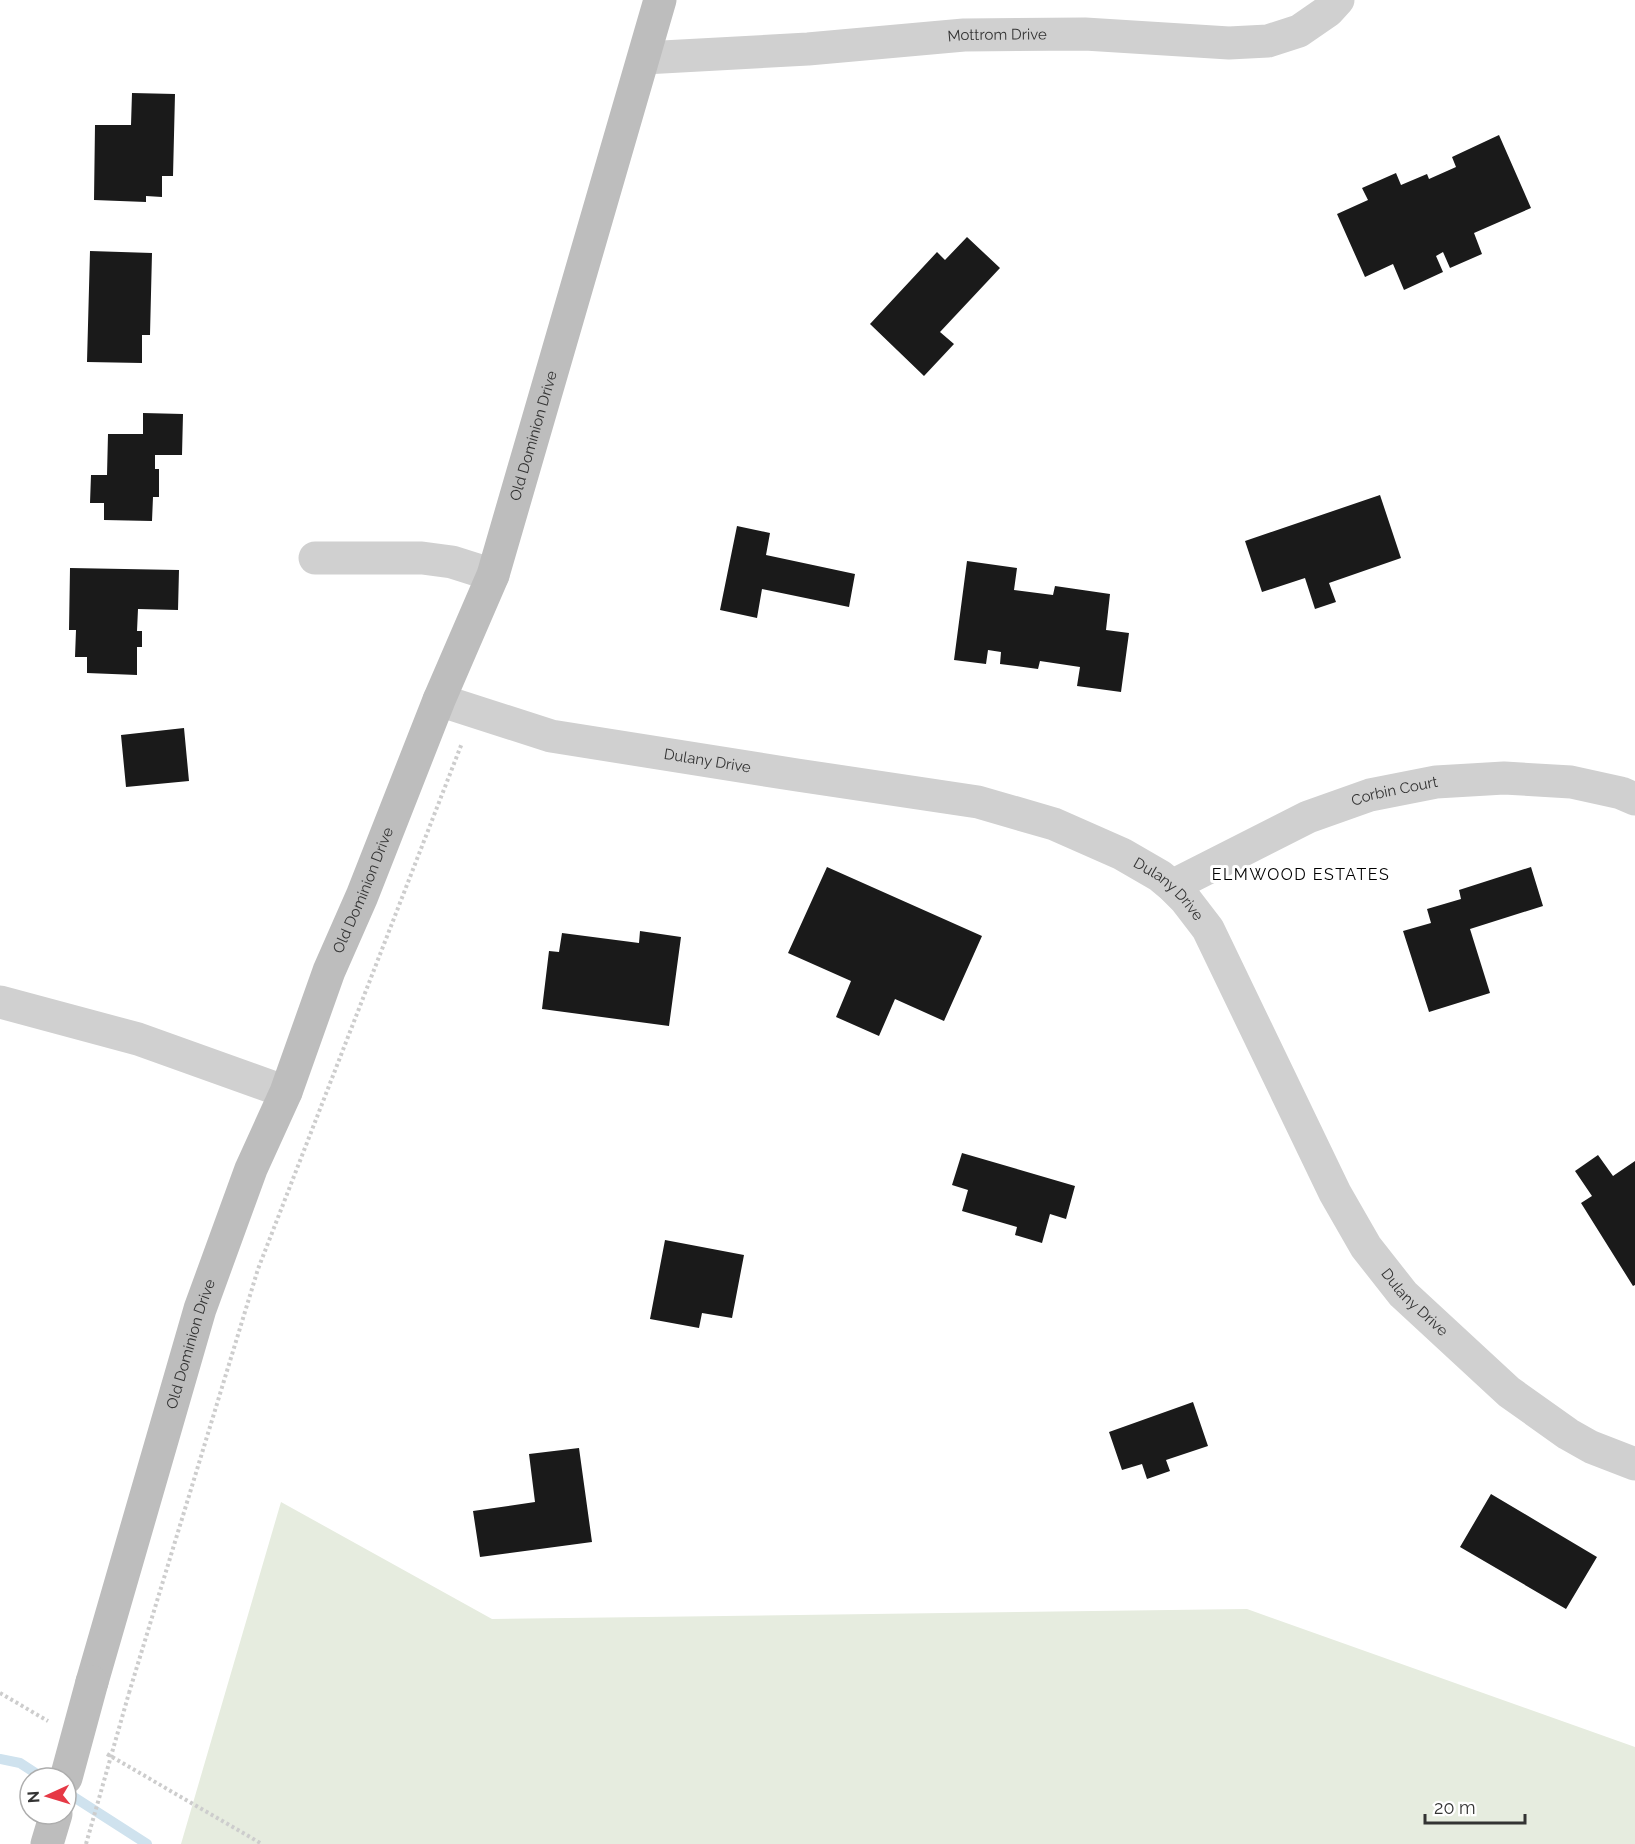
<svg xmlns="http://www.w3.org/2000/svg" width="1635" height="1844" font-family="Raleway,sans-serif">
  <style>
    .green { fill: #e6ecdf }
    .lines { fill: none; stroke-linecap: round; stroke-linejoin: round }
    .stream { stroke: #cfe2ee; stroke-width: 10 }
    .building { fill: #1a1a1a }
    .path { stroke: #cdcdcd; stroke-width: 4; stroke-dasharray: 3 3; stroke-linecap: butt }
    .street { stroke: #d0d0d0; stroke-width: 33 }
    .secondary { stroke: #bdbdbd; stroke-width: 33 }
    .path-bridge { stroke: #cdcdcd; stroke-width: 4; stroke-dasharray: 3 3; stroke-linecap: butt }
    .secondary-bridge { stroke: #bdbdbd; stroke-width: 33 }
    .labels { text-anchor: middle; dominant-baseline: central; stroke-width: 6; stroke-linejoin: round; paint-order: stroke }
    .street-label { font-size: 15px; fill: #333; stroke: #fff }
    .neighbourhood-label { font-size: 16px; letter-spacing: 1.5px; fill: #000; stroke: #fff }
  </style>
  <rect width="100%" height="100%" fill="#fff"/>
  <path class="green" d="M281,1502L492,1619L1247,1609L1635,1747V1844H181Z"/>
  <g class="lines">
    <path class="stream" d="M0,1759L20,1763L43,1778
      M66,1792L147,1844"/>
  </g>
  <path class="building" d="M132,93L175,94L173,176H162V197L146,196V202L94,200L95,125H131Z
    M1499,135L1531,208L1474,233L1482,254L1450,268L1443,252L1436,256L1443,272L1404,290L1393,264L1365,277L1337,214L1368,200L1362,188L1396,173L1401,185L1427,174L1429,179L1456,167L1452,157Z
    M967,237L1000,268L940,332L954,344L924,376L870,324L937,252L945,260Z
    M90,251L152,253L150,335H142V363L87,362Z
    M143,413L183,414L182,455H155V469H159V497H153L152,521L104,520V503H90L91,475H107L108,434H143Z
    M1380,495L1401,558L1329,583L1336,602L1315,609L1305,578L1262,592L1245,541Z
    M737,526L770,533L766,555L855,574L849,607L762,589L757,618L720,610Z
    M967,561L1017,568L1014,590L1053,595L1055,586L1110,594L1106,630L1129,633L1121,692L1077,686L1080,667L1040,661L1038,669L1000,664L1001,652L988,650L986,664L954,660Z
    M70,568L179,570L178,610L138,609L137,631H142V647H137V675L87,673V657H75L76,630H69Z
    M184,728L189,781L126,787L121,735Z
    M827,867L982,936L944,1021L895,999L879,1036L836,1017L851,981L788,953Z
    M1531,867L1543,906L1470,929L1490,993L1429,1012L1403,931L1431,923L1427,909L1461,899L1459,890Z
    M640,931L681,937L669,1026L542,1009L549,951L559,952L562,933L639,943Z
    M962,1153L1075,1186L1066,1219L1050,1214L1042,1243L1015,1235L1017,1227L962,1211L968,1190L952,1185Z
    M1598,1155L1613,1176L1635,1161V1285L1633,1286L1581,1203L1592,1196L1575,1171Z
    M665,1240L744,1255L732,1318L702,1313L699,1328L650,1319Z
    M1193,1402L1208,1446L1166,1460L1170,1471L1147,1479L1142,1464L1122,1470L1109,1432Z
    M579,1448L592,1542L480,1557L473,1511L535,1502L529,1454Z
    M1491,1494L1597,1557L1566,1609L1460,1547Z"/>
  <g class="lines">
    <path class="path" d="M0,1693L48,1721
      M129,1693L258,1269L462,743
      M107,1754L262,1844"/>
    <g class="street">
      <path id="s1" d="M644,58L808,49L964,35L1085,34L1229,43L1268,41L1299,31L1328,11L1338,0"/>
      <path d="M315,558H422L452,562L493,575"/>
      <path id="s2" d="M439,700L551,736L797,775L978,802L1054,824L1122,854L1160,876L1172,886L1185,899L1208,929L1335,1193L1366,1247L1403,1294L1509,1392L1568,1434L1591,1447L1635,1464"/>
      <path id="s3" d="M1172,886L1308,817L1370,795L1436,782L1504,778L1571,782L1621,793L1635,799"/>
      <path d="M0,1002L138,1039L286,1092"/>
    </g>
    <g class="secondary">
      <path id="s4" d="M92,1682L200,1309L251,1169L286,1092L329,971L362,896L439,700L493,575L660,0"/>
      <path d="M47,1844L56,1814"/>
    </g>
    <path class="path-bridge" d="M86,1844L129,1693"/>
    <path class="secondary-bridge" d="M66,1778L92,1682"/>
  </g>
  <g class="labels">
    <g class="street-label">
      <text stroke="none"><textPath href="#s1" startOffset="354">Mottrom Drive</textPath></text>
      <text stroke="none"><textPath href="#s4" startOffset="1324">Old Dominion Drive</textPath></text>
      <text stroke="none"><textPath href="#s2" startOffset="276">Dulany Drive</textPath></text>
      <text stroke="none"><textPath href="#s3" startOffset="243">Corbin Court</textPath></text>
      <text stroke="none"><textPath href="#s4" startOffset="838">Old Dominion Drive</textPath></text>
      <text stroke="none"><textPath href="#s2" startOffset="762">Dulany Drive</textPath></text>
      <text stroke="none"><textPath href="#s2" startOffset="1248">Dulany Drive</textPath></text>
      <text stroke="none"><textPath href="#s4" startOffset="352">Old Dominion Drive</textPath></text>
    </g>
    <g class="neighbourhood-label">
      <text x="1301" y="874">ELMWOOD ESTATES</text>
    </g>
  </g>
  <g transform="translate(48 1796) rotate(266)"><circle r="28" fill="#ffffff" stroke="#adadad" stroke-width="1.5"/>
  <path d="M0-4.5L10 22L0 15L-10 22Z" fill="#e63946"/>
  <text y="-9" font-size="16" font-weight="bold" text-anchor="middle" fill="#333333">N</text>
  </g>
  <path d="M1425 1814v9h100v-9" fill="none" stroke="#333333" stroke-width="3"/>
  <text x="1434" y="1814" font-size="18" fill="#333333" stroke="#ffffff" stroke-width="4.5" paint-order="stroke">20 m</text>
</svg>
